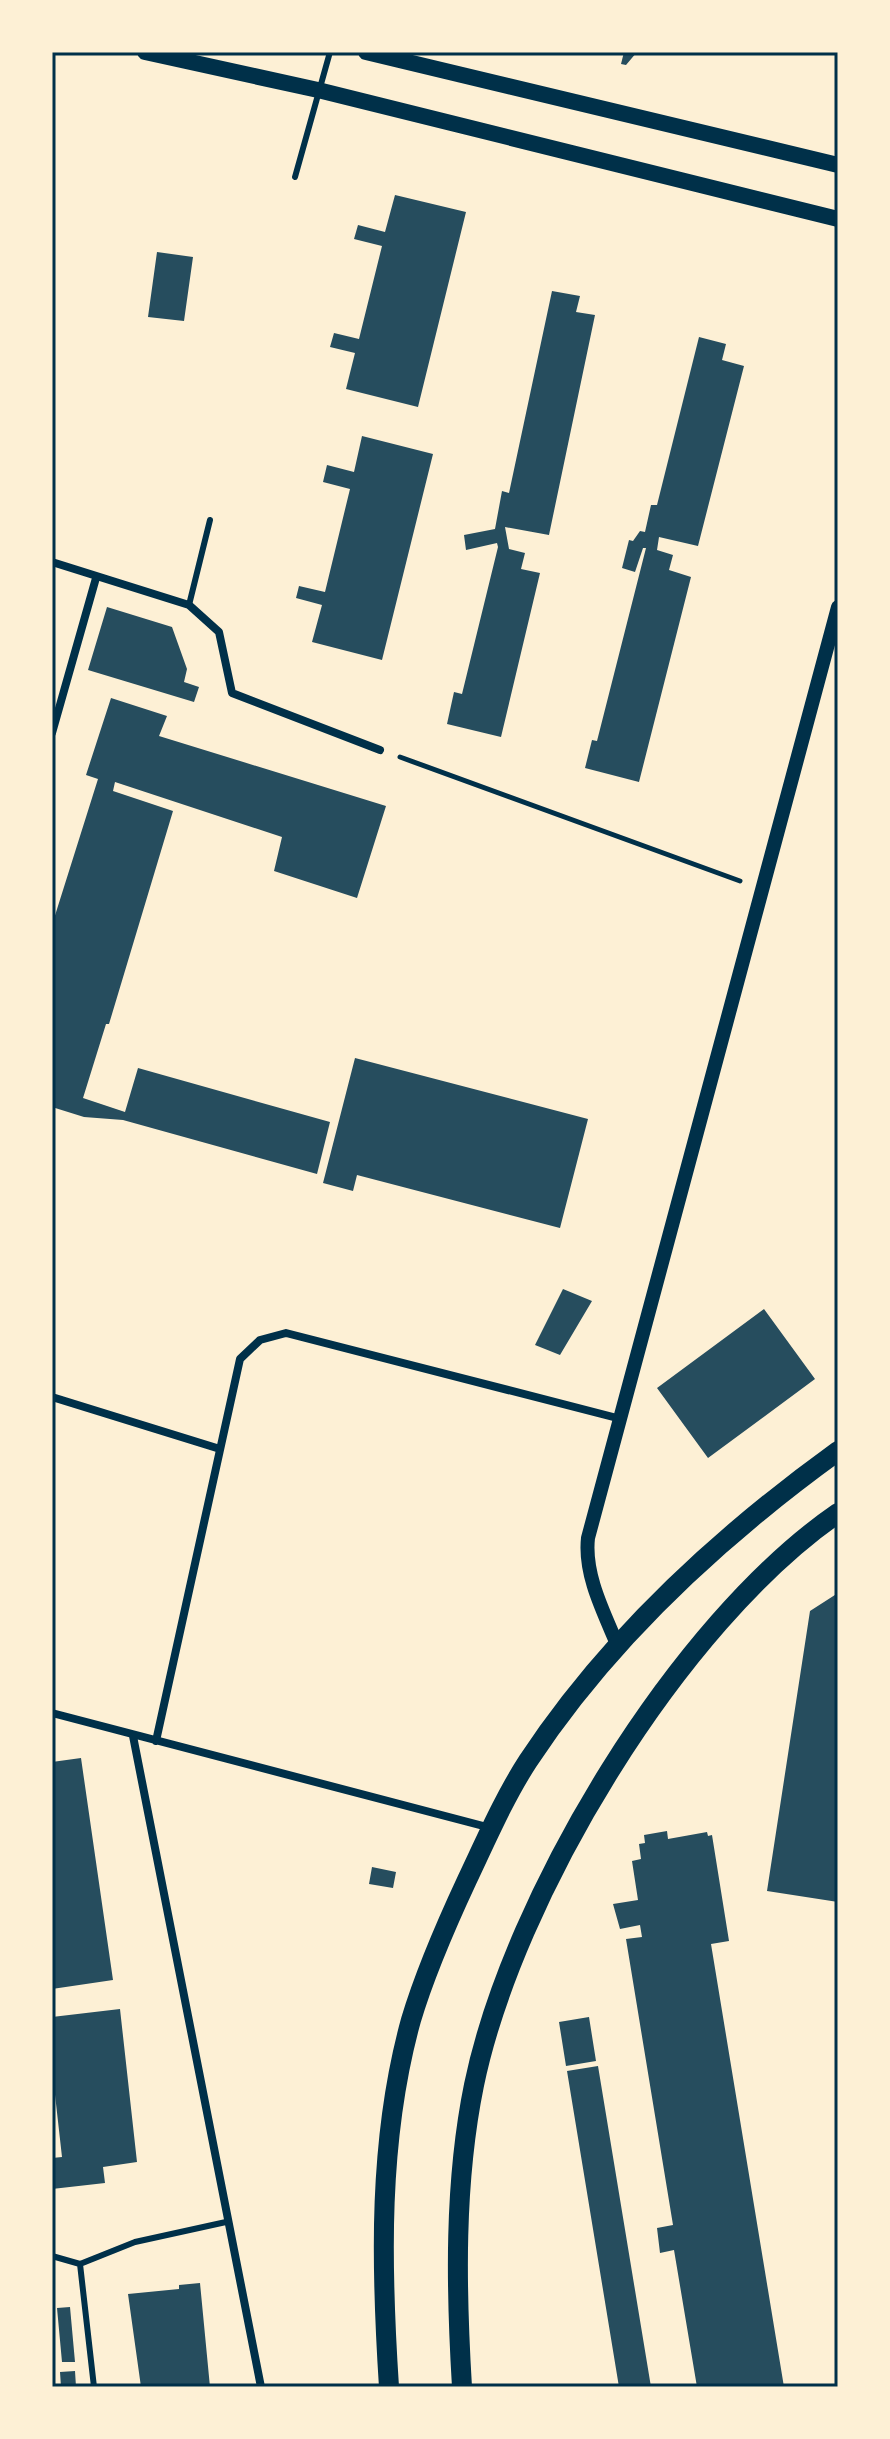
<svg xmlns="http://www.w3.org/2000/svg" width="890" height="2439" font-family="'Alegreya Sans',sans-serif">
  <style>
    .building { fill: #264d5e }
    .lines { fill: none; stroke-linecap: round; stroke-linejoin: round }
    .path { stroke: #003049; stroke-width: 5 }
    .service { stroke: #003049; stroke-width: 6 }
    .minor { stroke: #003049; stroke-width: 8 }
    .tertiary { stroke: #003049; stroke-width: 14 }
    .secondary { stroke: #003049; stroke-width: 16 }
    .primary { stroke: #003049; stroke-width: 20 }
    .neatline { fill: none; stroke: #003049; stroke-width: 3 }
  </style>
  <rect width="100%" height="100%" fill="#fdf0d5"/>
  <path class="building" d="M624,52H637L626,65L621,64Z
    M395,195L466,212L418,407L346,389L355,353L330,347L334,333L359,339L382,246L354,239L358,225L385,232Z
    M157,252L193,257L184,321L148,317Z
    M552,291L580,296L576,312L595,315L549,535L505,527L509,549L525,553L521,569L540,573L501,737L447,724L454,692L462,694L498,547L497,543L466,550L464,535L495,529L502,491L509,493Z
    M699,337L726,344L722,360L744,366L698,546L659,537L657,550L673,555L669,570L691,577L639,782L585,768L592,740L597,741L646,548H643L635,572L622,568L629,540L633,541L640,531L645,532L651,505H657Z
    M362,436L433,454L382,660L312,642L322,605L296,598L299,586L325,592L350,489L323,482L327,465L354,472Z
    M107,607L172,627L187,669L184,682L199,687L194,702L88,670Z
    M111,698L167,716L159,736L386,806L357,898L274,871L282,837L115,782L113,791L173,811L109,1024H106L83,1098L125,1112L138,1068L330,1122L317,1174L123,1120L84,1117L52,1107V925L98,779L86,775Z
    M355,1058L588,1119L560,1228L357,1175L353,1191L323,1183Z
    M563,1289L592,1301L560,1355L535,1345Z
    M764,1309L815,1379L708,1458L657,1388Z
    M838,1593V1902L767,1891L810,1611Z
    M81,1758L113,1980L52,1989V1762Z
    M667,1831L668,1839L707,1832L708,1836L712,1835L729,1941L711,1944L784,2387H697L674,2250L660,2253L657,2228L673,2225L626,1939L642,1937L640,1925L620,1929L613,1904L638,1900L632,1861L641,1859L639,1844L645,1843L644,1835Z
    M372,1867L396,1872L393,1888L369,1884Z
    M120,2009L137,2162L103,2167L105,2183L52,2189V2158L62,2157L52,2068V2017Z
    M589,2017L596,2061L566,2066L559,2022Z
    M598,2066L651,2387H619L567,2071Z
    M200,2283L210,2387H141L128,2294L179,2289V2285Z
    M70,2307L75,2362H62L57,2308Z
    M75,2371L76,2387H61L60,2372Z"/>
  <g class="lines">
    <path class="path" d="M400,757L740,881"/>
    <path class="service" d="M295,177L330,52
      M189,605L210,520
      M52,2256L80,2264
      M94,2387L80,2264L135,2242L226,2222"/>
    <path class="minor" d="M52,562L189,605L219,632L232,693L380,750
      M52,733L96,578
      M52,1397L220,1449
      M52,1713L491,1828
      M133,1736L261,2387
      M156,1741L240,1359L260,1340L286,1333L621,1419"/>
    <path class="tertiary" d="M617,1644C603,1611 584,1574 588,1538L838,607"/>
    <path class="secondary" d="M145,52L318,90L838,219
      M366,52L838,165"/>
    <path class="primary" d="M389,2387C381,2265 378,2139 411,2020C425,1973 446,1925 467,1880C486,1840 504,1798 528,1761C609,1638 719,1537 838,1451
      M462,2387C456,2288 454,2183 474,2085C513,1896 678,1623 838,1513"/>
  </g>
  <rect width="890" height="2439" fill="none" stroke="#fdf0d5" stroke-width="108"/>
  <rect x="54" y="54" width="782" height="2331" class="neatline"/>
</svg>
